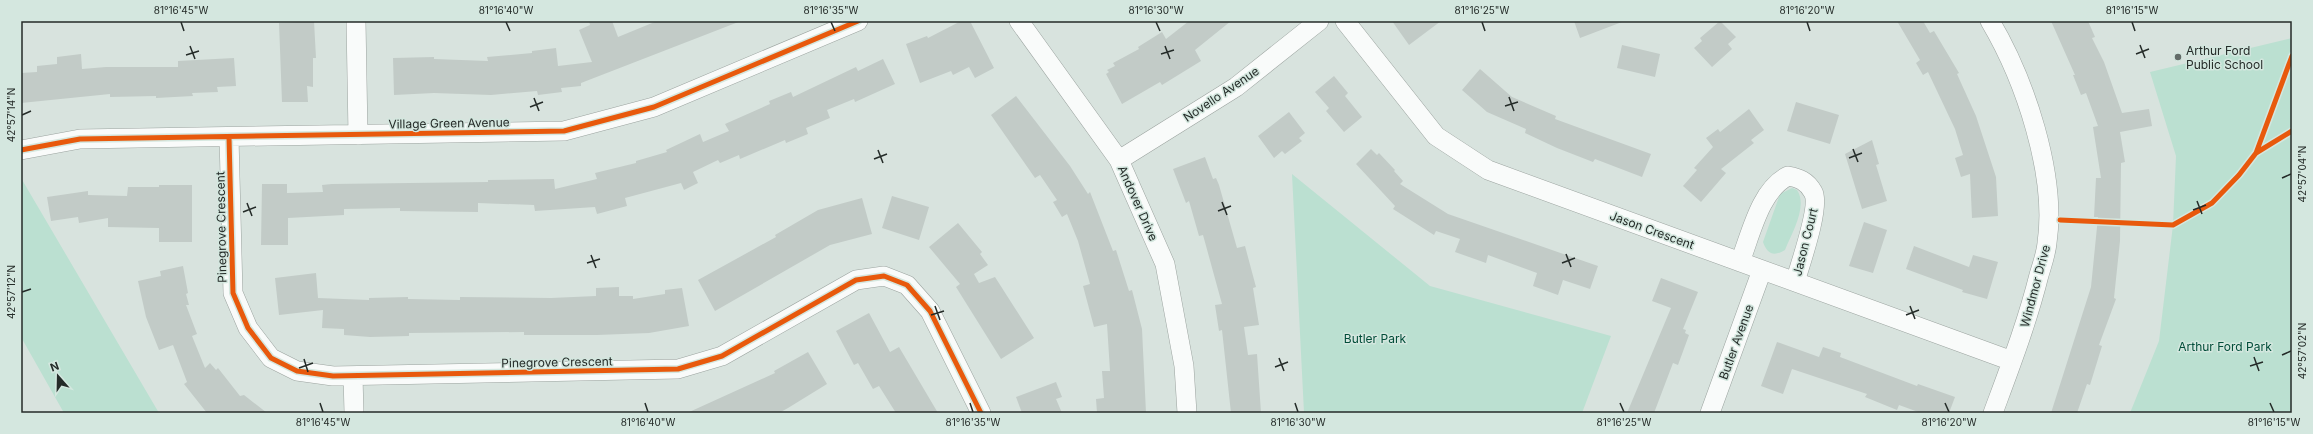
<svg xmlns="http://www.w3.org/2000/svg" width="2313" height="434" font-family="Inter,sans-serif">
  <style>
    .green { fill: #bbe0d1 }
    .building { fill: #c2cbc7 }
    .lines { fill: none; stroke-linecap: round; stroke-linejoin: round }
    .minor-casing { stroke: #9ba39f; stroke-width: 20 }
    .minor { stroke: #f9fbfa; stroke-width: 19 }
    .cycleway-casing { stroke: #d4e7df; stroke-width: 8 }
    .cycleway { stroke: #e8590c; stroke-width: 5 }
    .ticks { fill: none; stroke: #242b28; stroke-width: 1.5 }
    .poi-dot { fill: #636b68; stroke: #d4e7df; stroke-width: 1.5 }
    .labels { text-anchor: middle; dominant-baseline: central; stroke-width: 3; stroke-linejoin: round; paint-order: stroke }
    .poi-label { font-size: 12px; fill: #242b28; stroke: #d4e7df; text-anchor: start }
    .street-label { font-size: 12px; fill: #242b28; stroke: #d4e7df }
    .park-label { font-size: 12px; fill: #024d39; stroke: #d4e7df }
    .neatline { fill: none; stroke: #242b28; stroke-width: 1.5 }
    .ticks-label { font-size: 10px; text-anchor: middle; fill: #242b28 }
  </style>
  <rect width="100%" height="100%" fill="#d8e3de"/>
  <path class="green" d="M2292,38V413H2130L2159,341L2173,225L2176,156L2150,72Z
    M1292,174L1430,286L1611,336L1582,413H1304Z
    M21,178L159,413H64L21,337Z
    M1792,188L1797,190C1808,206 1792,233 1785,250C1774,257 1767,254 1763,242L1780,194Z"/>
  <path class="building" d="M314,21L316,58H313V87L307,86L308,102H282L279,23Z
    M589,21H612L618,37L657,21H741L581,83V86L561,88L562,92L538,95L537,91L491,95L434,93L394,95L393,58L434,57V59L488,61L487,57L532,53V51L556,48L558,66L592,62L579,30L590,25Z
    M961,21H970L994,68L975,78L969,67L953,75L951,71L920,83L906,44L927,36L928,38Z
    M1189,21H1231L1195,50L1201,61L1162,85L1160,82L1122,104L1106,74L1109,72L1107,70L1115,66L1113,63L1139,49L1138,47L1162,32L1166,39Z
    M1392,21H1441L1409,45Z
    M1574,21H1621L1622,22L1580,38Z
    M1720,21L1736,37L1728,44L1732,49L1712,67L1694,48L1702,41L1700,38Z
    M1897,21H1923L1930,33L1934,31L1959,73L1957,74L1976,116L1996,177L1998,216L1972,218L1970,174L1961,177L1955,158L1963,155L1955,129L1928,72L1923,75L1916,63L1920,60Z
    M2051,21H2088L2095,37L2092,38L2104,62L2122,113L2149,109L2152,126L2120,132L2125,162L2121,163L2120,241L2114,298L2116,299L2099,345L2102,346L2090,385L2087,384L2077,413H2051L2091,287L2098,217H2094L2096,178H2101L2093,127L2098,126L2086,93L2081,95L2073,75H2075Z
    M1622,45L1660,54L1655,77L1617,68Z
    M81,54L82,69L106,67H178V61L234,58L236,86L217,87L218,92L192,93L193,96L156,98V96L110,97V94L21,103V73L37,72V66L57,64V57Z
    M883,59L895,84L855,102L854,99L827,110L830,118L806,128L808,134L786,143L785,140L740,159L739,155L720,163L718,160L693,172L698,183L684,190L681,183L625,198L627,206L597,214L595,207L535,211L534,205L478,203V212L400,211V208L344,209V215L288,218V245H261L262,184H287V193L323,192L322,185L332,184L488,182V180L554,179L555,189L597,179L595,173L636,163V161L667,152L666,150L700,134L703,142L729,131L725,124L770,104L769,101L791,92L793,97L856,67L858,71Z
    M1480,69L1512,97L1556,116L1555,119L1651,154L1642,177L1595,159L1593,162L1557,148L1525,133L1526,129L1487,112L1462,90Z
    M1334,76L1348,93L1345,96L1362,117L1344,132L1326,111L1329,108L1315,92Z
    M1016,96L1070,166L1088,194L1090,192L1113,251L1116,250L1129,291L1132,290L1142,329L1146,413H1097L1096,399L1104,398L1102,371H1110L1107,324L1094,327L1083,286L1090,284L1078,241L1067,214L1062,217L1053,202L1057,200L1040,175L1035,178L991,115Z
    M1796,102L1839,115L1830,144L1787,131Z
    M1749,109L1764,130L1751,140L1754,143L1721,169L1726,173L1701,202L1683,186L1697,170L1694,168L1713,147L1706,138L1718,129L1720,132Z
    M1289,112L1305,133L1299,138L1302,141L1285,154L1282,151L1274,158L1258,136Z
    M1872,140L1879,164L1876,165L1887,201L1862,209L1845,154Z
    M1371,149L1377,155L1379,153L1395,170L1394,171L1403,181L1400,184L1448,214L1598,266L1590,289L1563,280L1558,295L1533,286L1537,273L1488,255L1486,263L1455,252L1460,239L1436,231L1434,235L1393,209L1395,206L1356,164Z
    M1205,157L1213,179L1216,178L1219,185L1237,248L1245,246L1256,287L1253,288L1259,325L1244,327L1248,355L1257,354L1261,413H1231L1222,330L1219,331L1215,305L1222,304L1203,235L1199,236L1189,201L1186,203L1173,169Z
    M159,185H192V242H159V228L108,227V218L79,223L78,217L51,221L47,197L88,191V195L127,196L128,187H159Z
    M892,196L929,207L919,240L882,228Z
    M862,198L872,234L830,245L715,311L698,280L776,237L775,235L818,210Z
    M1864,222L1887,230L1873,273L1849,266Z
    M958,223L982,252L980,254L988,265L974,274L979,283L995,277L1034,338L1001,359L956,287L960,284L929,247Z
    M1914,246L1969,267L1973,255L1998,262L1987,299L1962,292L1963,290L1906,269Z
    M183,266L188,293L186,294L189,305H186L197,334L192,336L205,368L210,363L216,370L218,368L240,396L244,395L267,413H207L184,384L187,382L173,345L159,350L146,317L138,281L161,276L160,271Z
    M316,273L318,298L369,300V298L408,297V299L460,300V297L551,298L596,296V288L619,287V296H633V299L665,294V290L682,288L689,326L649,333L597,335H524V332L409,333V336L370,337L344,335V329L322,328L323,310L279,315L275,278Z
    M1661,278L1698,292L1683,329L1686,330L1685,333L1689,335L1678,365L1673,363L1654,413H1627L1671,308L1652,301Z
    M869,313L890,352L899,347L938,413H896L879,386L873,389L858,363L854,365L836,331Z
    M1777,342L1819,357L1823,347L1841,353L1840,357L1917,386L1918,384L1955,397L1949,413H1921L1899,405L1897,410L1865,397L1867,394L1792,369L1783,394L1761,386Z
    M808,352L827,384L788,408L779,413H687L775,373L774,371Z
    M1056,382L1062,397L1056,399L1062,413H1022L1016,397Z"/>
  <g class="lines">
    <g class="minor-casing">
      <path id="minor" d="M356,21L358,135
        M1019,21L1119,160L1165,264L1184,366L1187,413
        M1345,21L1436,136L1488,170L2012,361
        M1990,21C2025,80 2057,175 2047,243C2046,254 2042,265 2039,275C2027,323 2010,367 1993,413
        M229,137L233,293L248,328L271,358L297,371L333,376L678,369L722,356L856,280L884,276L907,285L930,311L981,413
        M21,150L80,139L564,131L654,107L858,21
        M1119,160L1236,87L1319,21
        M1740,262C1751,234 1760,190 1788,176C1799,178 1807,181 1813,192C1821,205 1800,265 1795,282
        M353,376L354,413
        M1710,413L1762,270"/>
    </g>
    <use href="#minor" class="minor"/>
    <g class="cycleway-casing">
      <path id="cycleway" d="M229,137L233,293L248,328L271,358L297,371L333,376L678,369L722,356L856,280L884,276L907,285L930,311L981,413
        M21,150L80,139L564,131L654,107L858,21
        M2256,153L2292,56
        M2060,220L2173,225L2212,203L2239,175L2256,153L2292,131"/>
    </g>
    <use href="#cycleway" class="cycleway"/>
  </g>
  <path class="ticks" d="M181,22L184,31M506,22L510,31M831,22L835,31M1156,22L1160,31M1482,22L1485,31M1807,22L1810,31M2132,22L2135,31M2140,45L2145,58M190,46L195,59M1165,46L1170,59M1161,54L1174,50M2136,54L2149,49M186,55L199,51M1509,97L1514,111M534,98L539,111M1505,106L1518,102M530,107L543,102M22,115L31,111M1853,149L1858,162M878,150L883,163M1849,158L1862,153M874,159L887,154M2282,178L2291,174M2197,201L2202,214M1222,202L1227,215M247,203L252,216M2193,210L2206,205M1218,211L1231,206M243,212L256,207M1566,254L1571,267M591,255L596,268M587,263L600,259M1562,263L1575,258M22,292L31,289M935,306L940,320M1910,306L1915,319M931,315L944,311M1906,315L1919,310M2282,355L2291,351M2254,357L2259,371M1279,358L1284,371M304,359L308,372M2250,366L2263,362M1275,367L1288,362M299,368L313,363M320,403L323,412M645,403L648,412M970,403L973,412M1295,403L1298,412M1620,403L1624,412M1945,403L1949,412M2270,403L2274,412"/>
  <circle class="poi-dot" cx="2178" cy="57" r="4"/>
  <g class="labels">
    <g class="poi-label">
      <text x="2186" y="50">Arthur Ford<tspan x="2186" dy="14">Public School</tspan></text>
    </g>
    <g class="street-label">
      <text transform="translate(1221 94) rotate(-34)">Novello Avenue</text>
      <text transform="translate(449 123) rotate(-1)">Village Green Avenue</text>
      <text transform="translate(1138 203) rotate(66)">Andover Drive</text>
      <text transform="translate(221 227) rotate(-91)">Pinegrove Crescent</text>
      <text transform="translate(1652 230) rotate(20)">Jason Crescent</text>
      <text transform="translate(1805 242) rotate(-76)">Jason Court</text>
      <text transform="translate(2035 286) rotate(-75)">Windmor Drive</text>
      <text transform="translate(1736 342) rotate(-70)">Butler Avenue</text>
      <text transform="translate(557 362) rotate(-1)">Pinegrove Crescent</text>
    </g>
    <g class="park-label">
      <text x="1375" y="338">Butler Park</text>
      <text x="2225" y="346">Arthur Ford Park</text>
    </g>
  </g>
  <rect width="2313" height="434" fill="none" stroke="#d4e7df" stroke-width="44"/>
  <g transform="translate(58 376) rotate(340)" stroke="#d4e7df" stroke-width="3" paint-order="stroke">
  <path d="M0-3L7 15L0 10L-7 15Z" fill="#242b28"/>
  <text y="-6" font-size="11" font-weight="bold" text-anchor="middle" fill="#242b28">N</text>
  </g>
  <rect x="22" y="22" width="2269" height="390" class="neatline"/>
  <g class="ticks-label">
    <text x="181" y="14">81°16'45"W</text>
    <text x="506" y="14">81°16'40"W</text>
    <text x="831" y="14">81°16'35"W</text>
    <text x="1156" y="14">81°16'30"W</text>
    <text x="1482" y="14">81°16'25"W</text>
    <text x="1807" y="14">81°16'20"W</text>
    <text x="2132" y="14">81°16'15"W</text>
    <text transform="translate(11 115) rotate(-90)" y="4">42°57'14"N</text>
    <text transform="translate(2302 174) rotate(-90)" y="4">42°57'04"N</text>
    <text transform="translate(11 292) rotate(-90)" y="4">42°57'12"N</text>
    <text transform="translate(2302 351) rotate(-90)" y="4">42°57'02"N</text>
    <text x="323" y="426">81°16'45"W</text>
    <text x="648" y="426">81°16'40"W</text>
    <text x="973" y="426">81°16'35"W</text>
    <text x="1298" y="426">81°16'30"W</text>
    <text x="1624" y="426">81°16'25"W</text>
    <text x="1949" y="426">81°16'20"W</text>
    <text x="2274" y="426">81°16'15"W</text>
  </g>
</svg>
